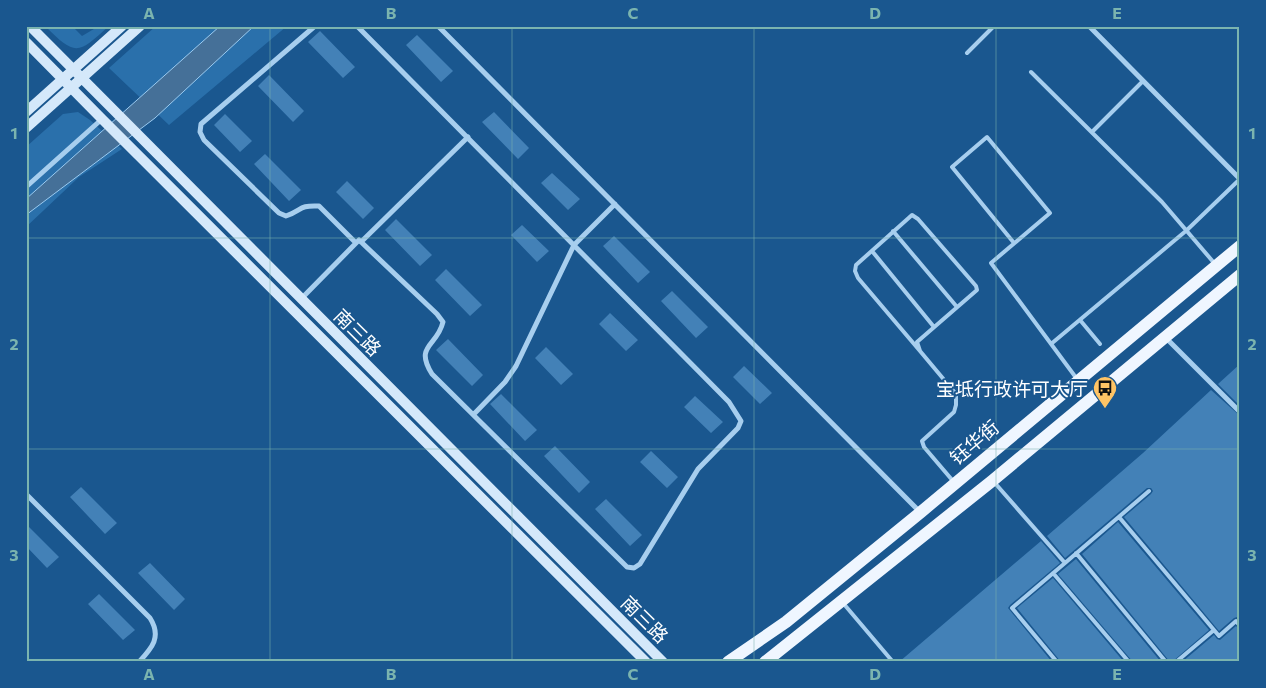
<svg xmlns="http://www.w3.org/2000/svg" width="1266" height="688" font-family="Commissioner,'Noto Sans SC',sans-serif">
  <style>
    .green { fill: #2a70ab }
    .water { fill: #457098; stroke: #9acaf0 }
    .building { fill: #4381b7 }
    .lines { fill: none; stroke-linecap: round; stroke-linejoin: round }
    .lane { stroke: #a7ceee; stroke-width: 4 }
    .street { stroke: #a7ceee; stroke-width: 5 }
    .secondary { stroke: #d4e8fa; stroke-width: 10 }
    .primary { stroke: #eff6ff; stroke-width: 12 }
    .grid { fill: none; stroke: #7bb4af; stroke-width: 1; stroke-opacity: 0.55 }
    .labels { text-anchor: middle; dominant-baseline: central; stroke-width: 4; stroke-linejoin: round; paint-order: stroke }
    .street-label { font-size: 19px; fill: #fff; stroke: #1a578f }
    .poi-label { font-size: 19px; fill: #fff; stroke: #1a578f; text-anchor: end }
    .neatline { fill: none; stroke: #7bb4af; stroke-width: 2 }
    .grid-label { font-size: 16px; text-anchor: middle; font-weight: bold; fill: #7bb4af }
  </style>
  <rect width="100%" height="100%" fill="#1a578f"/>
  <path class="green" d="M45,26H72L82,36L99,26H109C78,54 76,57 45,26Z
    M156,26H287L169,125L109,68Z
    M78,112L90,120L122,149L79,177L26,227V147L63,114Z"/>
  <path class="water" d="M220,26H254L155,118L26,215V199Z"/>
  <path class="building" d="M320,31L355,67L343,78L308,42Z
    M417,35L453,71L441,82L406,45Z
    M269,75L304,111L293,122L258,86Z
    M494,112L529,148L518,159L482,122Z
    M225,114L252,141L240,152L214,125Z
    M265,154L301,190L289,201L254,164Z
    M552,173L580,199L568,210L541,183Z
    M347,181L374,208L363,219L336,192Z
    M396,219L432,255L420,266L385,230Z
    M522,225L549,251L537,262L511,235Z
    M614,236L650,272L638,283L603,246Z
    M446,269L482,305L470,316L435,280Z
    M672,291L708,327L696,338L661,301Z
    M610,313L638,340L626,351L599,324Z
    M448,339L483,375L472,386L436,350Z
    M546,347L573,374L561,385L535,358Z
    M1240,364V406L1218,384Z
    M744,366L772,393L760,404L733,377Z
    M1211,390L1240,416V620L1237,617L1234,618L1219,631L1124,517L1151,494L1153,491L1151,488H1147L1065,558L1047,536L1143,453Z
    M501,394L537,430L525,441L490,404Z
    M695,396L723,422L711,433L684,407Z
    M555,446L590,482L579,493L544,456Z
    M651,451L678,477L667,488L640,462Z
    M81,487L117,523L105,534L70,497Z
    M606,499L642,535L630,546L595,509Z
    M1118,522L1209,630L1172,662H1170L1082,554Z
    M26,524L59,557L47,568L26,546Z
    M1041,541L1060,563L1010,605L1008,608L1052,662H899Z
    M1076,559L1161,662H1133L1058,574Z
    M150,563L185,599L174,610L138,573Z
    M1053,578L1124,662H1061L1017,608Z
    M99,594L135,630L123,640L88,604Z
    M1236,626L1240,630V662H1182L1214,635L1217,639L1220,640Z"/>
  <g class="lines">
    <path class="lane" d="M967,53L994,26
      M1031,72L1162,202L1215,264
      M1092,132L1143,81
      M893,231L957,307
      M1014,243L952,167L987,137L1050,213L991,263L1077,379
      M872,251L934,327
      M1080,320L1100,344
      M1051,344L1187,230L1240,179
      M920,351L858,278L855,271L856,265L912,215L918,219L976,286L977,290L917,342L920,351L956,394V405L954,412L922,441L924,447L953,481
      M994,482L1065,563L1012,608L1057,662
      M1119,517L1214,630L1176,662
      M1076,553L1166,662
      M1065,563L1149,491
      M1053,573L1129,662
      M843,603L893,662
      M1214,630L1219,636L1236,621L1240,626"/>
    <path class="street" d="M315,26L201,124L200,132L204,140L279,213L286,216C303,210 298,205 319,206L356,243
      M438,26L920,512
      M1089,26L1240,179
      M26,187L102,119
      M361,242L468,137
      M301,299L359,240L437,314L443,322C437,347 414,345 432,374L627,567L634,568L640,564L698,469L738,428L741,421L729,402L357,26
      M1166,338L1240,412
      M474,414L505,382L516,366L574,245L615,204
      M26,494L150,618C162,637 152,648 139,662"/>
    <path class="secondary" d="M30,26L663,662
      M26,42L102,119L646,662
      M26,112L122,26
      M26,128L140,26"/>
    <path class="primary" d="M728,662L786,622L921,512L1240,246
      M765,662L992,481L1240,275"/>
  </g>
  <path class="grid" d="M270,26V662M512,26V662M754,26V662M996,26V662M26,238H1240M26,449H1240"/>
  <defs>
    <g id="bus-pin" transform="scale(1.25)"><path d="M0 17L-7.5 6A9.5 9.5 0 1 1 7.5 6Z" fill="#ffc465" stroke="#1a578f"/><path d="M-5-6H5V4H4V6H2V4H-2V6H-4V4H-5ZM-3.5-4V0h7V-4ZM-3.5 1.2v1.5H-2V1.2ZM2 1.2v1.5H3.5V1.2Z" fill="#111"/></g>
  </defs>
  <g fill-rule="evenodd">
    <use href="#bus-pin" x="1105" y="388"/>
  </g>
  <g class="labels">
    <g class="street-label">
      <text transform="translate(358 332) rotate(45)">南三路</text>
      <text transform="translate(974 442) rotate(-40)">钰华街</text>
      <text transform="translate(645 619) rotate(45)">南三路</text>
    </g>
    <g class="poi-label">
      <text x="1088" y="388">宝坻行政许可大厅</text>
    </g>
  </g>
  <rect width="1266" height="688" fill="none" stroke="#1a578f" stroke-width="55"/>
  <rect x="28" y="28" width="1210" height="632" class="neatline"/>
  <g class="grid-label">
    <text x="149" y="19">A</text>
    <text x="391" y="19">B</text>
    <text x="633" y="19">C</text>
    <text x="875" y="19">D</text>
    <text x="1117" y="19">E</text>
    <text x="14" y="139">1</text>
    <text x="1252" y="139">1</text>
    <text x="14" y="350">2</text>
    <text x="1252" y="350">2</text>
    <text x="14" y="561">3</text>
    <text x="1252" y="561">3</text>
    <text x="149" y="680">A</text>
    <text x="391" y="680">B</text>
    <text x="633" y="680">C</text>
    <text x="875" y="680">D</text>
    <text x="1117" y="680">E</text>
  </g>
</svg>
